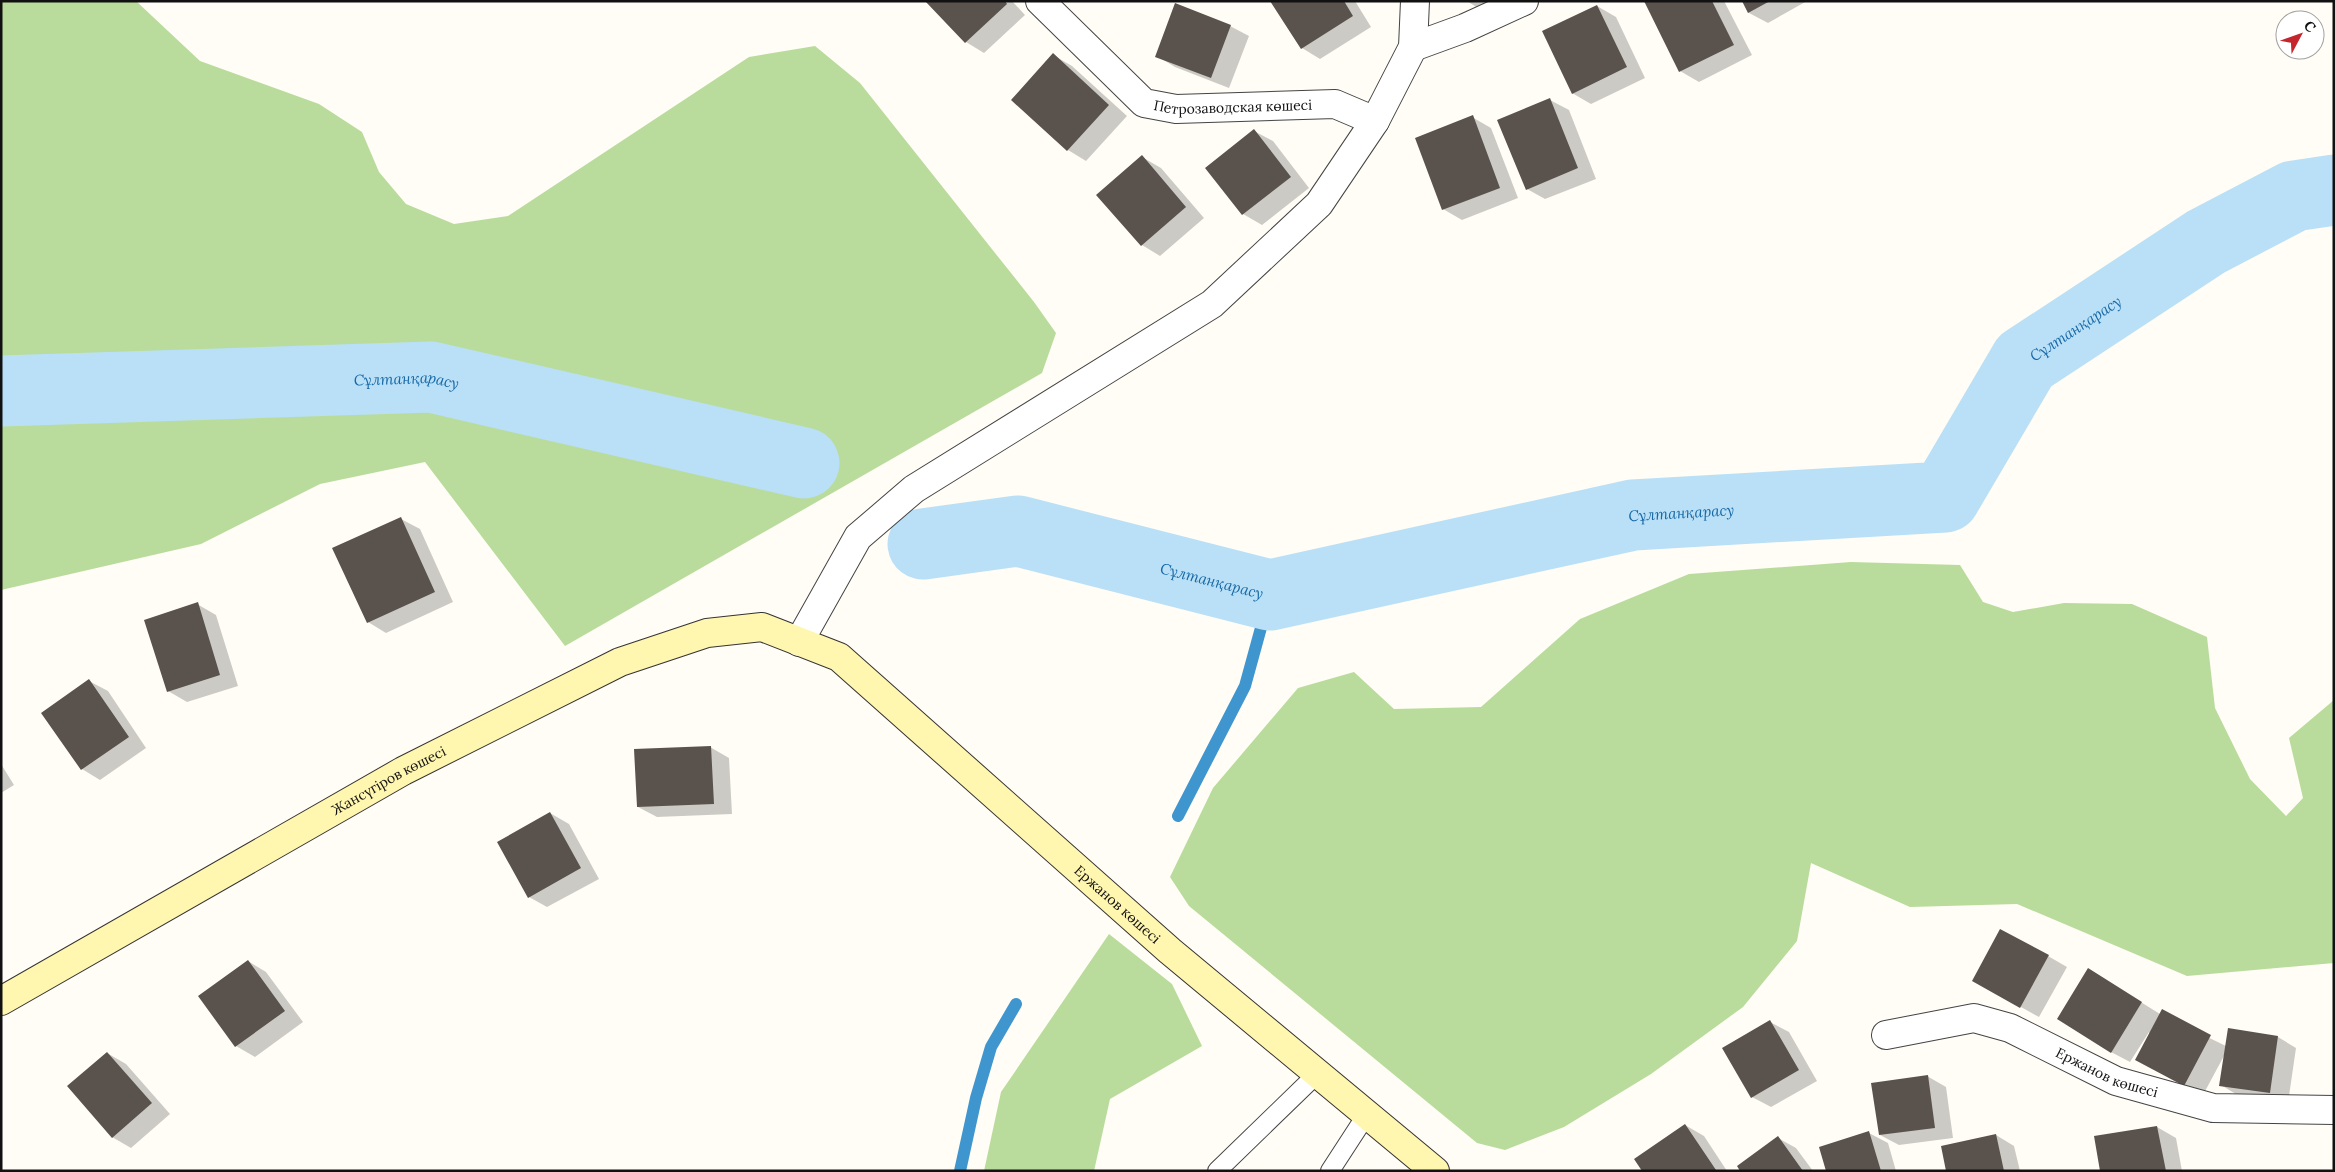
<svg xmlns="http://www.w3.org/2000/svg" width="2335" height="1172" font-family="Lora,serif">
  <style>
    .forest { fill: #b9dc9c }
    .shadow { fill: #0003 }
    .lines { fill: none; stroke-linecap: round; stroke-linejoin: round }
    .stream { stroke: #3f96cf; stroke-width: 12 }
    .river { stroke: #b9e0f7; stroke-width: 71 }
    .building { fill: #5a524d }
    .lane-casing { stroke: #444; stroke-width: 20 }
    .street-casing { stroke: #444; stroke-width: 30 }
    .secondary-casing { stroke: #333; stroke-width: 30 }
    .lane { stroke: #fff; stroke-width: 18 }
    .street { stroke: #fff; stroke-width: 28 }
    .secondary { stroke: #fff6b0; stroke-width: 28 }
    .labels { text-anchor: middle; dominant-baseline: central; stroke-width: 5; stroke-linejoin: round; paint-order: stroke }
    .street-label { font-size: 14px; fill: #111; stroke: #fff }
    .water-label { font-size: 15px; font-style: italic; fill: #1768a6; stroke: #fff }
  </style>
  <rect width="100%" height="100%" fill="#fffdf5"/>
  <path class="forest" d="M1,1H136L200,61L319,104L362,132L379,172L406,204L454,224L508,216L749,57L815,46L860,83L1034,302L1056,333L1042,373L565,646L425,462L320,484L201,544L1,590Z
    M1851,562L1960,565L1983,602L2013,612L2064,603L2132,604L2207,637L2215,708L2250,779L2286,816L2303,798L2289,738L2334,700V963L2187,976L2017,904L1910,907L1811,863L1797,941L1743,1007L1651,1074L1564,1127L1505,1150L1477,1143L1189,906L1170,877L1213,788L1298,688L1354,672L1394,709L1481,707L1580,619L1689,574Z
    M1109,934L1172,984L1202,1046L1110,1099L1094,1171H984L1001,1092Z"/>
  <path class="shadow" d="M927,1H1012L1025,15L984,53L966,42Z
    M1272,1H1355L1371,27L1320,59L1302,48Z
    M1467,1H1509L1481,10Z
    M1645,1H1724L1752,55L1699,82L1680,71Z
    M1743,1H1807L1768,23L1749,13Z
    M1597,6L1616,17L1645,78L1591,104L1572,93Z
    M1230,26L1249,36L1229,88L1175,67L1157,56Z
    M1053,55L1072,66L1127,116L1086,161L1068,150Z
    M1550,100L1569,110L1596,179L1545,199L1527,189Z
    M1472,117L1491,128L1518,198L1462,220L1443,209Z
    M1254,131L1273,141L1309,188L1262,225L1243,214Z
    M1142,157L1161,168L1204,218L1160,256L1142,245Z
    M401,519L420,529L453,602L386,633L368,622Z
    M197,604L216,615L238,686L187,702L168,691Z
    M89,681L108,691L146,748L100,780L82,769Z
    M710,747L729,758L732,814L657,817L638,807Z
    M1,764L14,785L1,793Z
    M550,813L569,824L599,879L547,907L529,897Z
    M2048,956L2067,967L2039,1017L1992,991Z
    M248,961L266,972L303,1022L255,1057L236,1046L199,996Z
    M2107,981L2160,1014L2226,1046L2229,1029L2278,1037L2296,1048L2288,1103L2239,1096L2221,1085L2225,1054L2203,1095L2155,1070L2149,1032L2130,1062L2111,1052Z
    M1770,1022L1789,1032L1817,1081L1771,1107L1752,1097Z
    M107,1053L126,1064L170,1114L131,1148L112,1137Z
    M1927,1076L1946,1087L1953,1138L1899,1145L1880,1135Z
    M1685,1125L1704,1136L1727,1171H1643Z
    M2157,1127L2176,1138L2182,1171H2102Z
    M1869,1133L1888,1143L1896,1171H1827Z
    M1996,1135L2014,1146L2020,1171H1948Z
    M1778,1138L1796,1148L1813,1171H1742Z"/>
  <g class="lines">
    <path class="stream" d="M1178,816L1245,686L1270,595
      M960,1171L976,1098L991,1047L1016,1004"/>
    <g class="river">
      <path id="s1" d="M1,391L431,377L804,463"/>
      <path id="s2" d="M923,544L1018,531L1270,595L1633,515L1945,497L2025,361L2206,242L2294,196L2334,190"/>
    </g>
  </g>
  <path class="building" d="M925,1H1005L1007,4L965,43Z
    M1270,1H1344L1353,16L1301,49Z
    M1644,1H1712L1734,45L1679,72Z
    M1742,1H1770L1748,13Z
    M1175,3L1231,25L1211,78L1155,57Z
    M1597,5L1627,67L1572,94L1542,31Z
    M1053,53L1109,105L1067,151L1011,100Z
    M1550,98L1578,168L1526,190L1497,120Z
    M1473,115L1500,188L1442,210L1415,138Z
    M1254,129L1291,177L1242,215L1205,168Z
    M1142,155L1186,207L1141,246L1096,195Z
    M401,517L435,592L367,623L332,548Z
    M198,602L220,675L167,692L144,620Z
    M89,679L129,737L81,770L41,713Z
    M711,746L714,804L637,807L634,749Z
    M550,812L581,868L528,898L497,842Z
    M2000,929L2049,955L2020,1008L1972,981Z
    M248,960L285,1011L235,1047L198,996Z
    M2088,968L2142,1002L2111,1053L2057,1019Z
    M2162,1009L2211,1035L2184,1086L2135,1060Z
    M1770,1020L1799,1070L1751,1098L1722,1048Z
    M2228,1028L2278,1036L2270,1093L2219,1086Z
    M107,1052L152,1103L112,1138L67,1086Z
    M1928,1075L1935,1128L1879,1135L1871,1083Z
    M1685,1124L1716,1170L1642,1171L1634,1159Z
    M2157,1126L2166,1171H2100L2094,1136Z
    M1869,1131L1881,1171H1826L1819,1147Z
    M1996,1134L2004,1171H1946L1941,1146Z
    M1778,1136L1803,1171H1740L1737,1166Z"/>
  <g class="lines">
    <g class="lane-casing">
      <path id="lane" d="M1217,1171L1318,1073
        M1330,1171L1367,1114"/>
    </g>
    <g class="street-casing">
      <g id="street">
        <path id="s3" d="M1040,1L1144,103L1176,109L1335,104L1375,121"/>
        <path d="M1413,47L1465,28L1524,1"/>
        <path d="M799,642L858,537L914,489L1212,304L1319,204L1375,121L1413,47L1415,1"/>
        <path id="s4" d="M1886,1035L1974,1018L2010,1028L2116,1081L2213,1108L2334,1110"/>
      </g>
    </g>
    <g class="secondary-casing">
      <g id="secondary">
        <path id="s5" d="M1,1001L403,771L620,662L707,633L762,627L839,657L1170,951L1435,1171"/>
      </g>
    </g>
    <use href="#lane" class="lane"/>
    <use href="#street" class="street"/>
    <use href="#secondary" class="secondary"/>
  </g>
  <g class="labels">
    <g class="street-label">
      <text stroke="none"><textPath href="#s3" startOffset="235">Петрозаводская көшесі</textPath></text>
      <text stroke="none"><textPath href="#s5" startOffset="446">Жансүгіров көшесі</textPath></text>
      <text stroke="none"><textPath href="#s5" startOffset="1308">Ержанов көшесі</textPath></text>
      <text stroke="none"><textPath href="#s4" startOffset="234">Ержанов көшесі</textPath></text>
    </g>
    <g class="water-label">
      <text stroke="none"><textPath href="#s2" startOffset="1258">Сұлтанқарасу</textPath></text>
      <text stroke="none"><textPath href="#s1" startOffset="406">Сұлтанқарасу</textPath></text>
      <text stroke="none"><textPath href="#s2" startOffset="776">Сұлтанқарасу</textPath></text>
      <text stroke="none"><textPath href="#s2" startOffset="296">Сұлтанқарасу</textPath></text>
    </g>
  </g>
  <rect width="2335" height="1172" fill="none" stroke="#111111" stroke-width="5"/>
  <g transform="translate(2300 35) rotate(49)"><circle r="24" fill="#ffffff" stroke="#a0a0a0"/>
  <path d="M0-4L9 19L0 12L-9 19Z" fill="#c4262e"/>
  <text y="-8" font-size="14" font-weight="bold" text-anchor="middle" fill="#111111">С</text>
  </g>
</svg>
